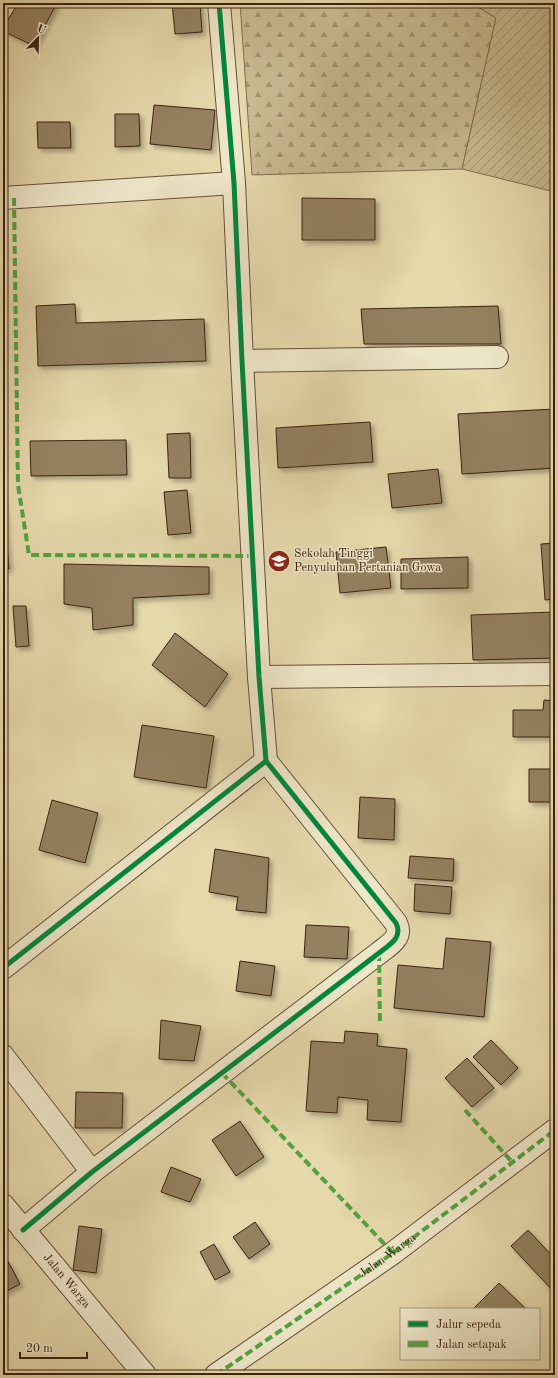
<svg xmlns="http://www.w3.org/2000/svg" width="558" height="1378" font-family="'Old Standard TT',serif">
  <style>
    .forest { fill: url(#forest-firs); stroke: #826e51 }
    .garden { fill: url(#garden-furrows); stroke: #826e51 }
    .building { fill: #948161; stroke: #3c2211; filter: url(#shadow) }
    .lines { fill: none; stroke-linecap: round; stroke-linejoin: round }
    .minor-casing { stroke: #665038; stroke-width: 24 }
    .minor { stroke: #eee6c8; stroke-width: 22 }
    .quiet { stroke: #54a23f; stroke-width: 4; stroke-dasharray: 8 4; stroke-linecap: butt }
    .cycleway-casing { stroke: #eee6c8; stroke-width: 8 }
    .cycleway { stroke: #00873e; stroke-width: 5 }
    .labels { text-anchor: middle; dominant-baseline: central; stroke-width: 3; stroke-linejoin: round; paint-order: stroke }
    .poi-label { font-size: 12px; fill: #3c2211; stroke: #eee6c8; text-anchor: start }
    .street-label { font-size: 12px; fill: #3c2211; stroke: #eee6c8 }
  </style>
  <defs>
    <pattern id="forest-firs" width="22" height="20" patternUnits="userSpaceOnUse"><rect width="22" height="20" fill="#c8b991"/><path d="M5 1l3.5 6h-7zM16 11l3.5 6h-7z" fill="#a49675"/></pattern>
    <pattern id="garden-furrows" width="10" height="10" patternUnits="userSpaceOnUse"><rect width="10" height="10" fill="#c8b991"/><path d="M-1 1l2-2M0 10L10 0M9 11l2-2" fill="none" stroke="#a49675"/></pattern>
    <filter id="shadow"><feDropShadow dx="3.5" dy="3.5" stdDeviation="2" flood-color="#0004"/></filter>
  </defs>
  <rect width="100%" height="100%" fill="#e5d8ab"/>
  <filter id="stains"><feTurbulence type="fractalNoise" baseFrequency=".005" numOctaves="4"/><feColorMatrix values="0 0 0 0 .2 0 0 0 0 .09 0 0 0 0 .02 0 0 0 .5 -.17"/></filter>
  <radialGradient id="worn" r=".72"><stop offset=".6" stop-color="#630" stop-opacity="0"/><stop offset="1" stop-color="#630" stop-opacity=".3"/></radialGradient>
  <path class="forest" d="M240,3H472L496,18L462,169L252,175Z"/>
  <path class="garden" d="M472,3H555V192L462,169L496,18Z"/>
  <path class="building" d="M18,3H57L34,46L3,31V28Z
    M172,3H200L202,32L175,34Z
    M154,105L215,110L211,150L150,144Z
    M115,114H139L140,146L115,147Z
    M37,122H70L71,148H38Z
    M302,198L375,199V240H302Z
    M75,304L76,323L204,319L206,361L38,366L36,306Z
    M498,306L501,344H364L361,309Z
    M555,409V468L462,474L458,414Z
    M370,422L373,462L278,468L276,428Z
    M190,433L191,478H169L167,434Z
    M126,440L127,475L31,476L30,441Z
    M438,469L442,503L392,508L388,474Z
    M187,490L191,533L168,535L164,492Z
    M3,496L9,569H3Z
    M555,543V599L545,600L541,544Z
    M386,547L391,588L340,593L336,552Z
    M468,557V588L401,589V559Z
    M64,564L209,567V594L133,598V625L93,630L92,608L64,604Z
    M13,606H26L29,646L16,647Z
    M555,612V658L473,660L471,615Z
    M175,633L228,674L205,707L152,665Z
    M544,700L555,701V737H513V710H543Z
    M142,725L214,736L206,788L134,777Z
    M529,769H555V802H529Z
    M360,797L395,799L394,840L358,838Z
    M52,800L98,813L85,863L39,850Z
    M215,849L269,858L266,913L236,910L238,897L209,892Z
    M410,856L454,859L453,881L408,878Z
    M415,884L452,887L450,914L414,911Z
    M306,925L349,927L347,959L304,957Z
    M446,938L491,942L484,1017L394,1008L398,965L443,969Z
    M240,961L275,966L271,996L236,991Z
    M161,1020L201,1026L194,1061L159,1059Z
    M345,1031L378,1034L377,1046L407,1049L401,1122L367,1120L368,1100L338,1097L337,1113L306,1111L311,1041L344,1043Z
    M491,1040L518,1068L501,1085L473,1057Z
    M467,1058L494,1088L472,1107L445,1078Z
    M76,1092L123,1093L122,1128H75Z
    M240,1121L264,1157L236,1176L212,1140Z
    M171,1167L201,1179L190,1202L161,1192Z
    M255,1222L270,1244L249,1259L233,1237Z
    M79,1226L102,1229L96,1273L73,1270Z
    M528,1230L555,1259V1293L511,1246Z
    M214,1244L230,1272L215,1280L200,1252Z
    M8,1261L20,1284L3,1293V1264Z
    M499,1283L526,1309H473Z"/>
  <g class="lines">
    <g class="minor-casing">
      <g id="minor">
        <path d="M219,3L234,183L242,361L259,677L266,761"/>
        <path d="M3,198L234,183"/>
        <path d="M242,361L497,357"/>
        <path d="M259,677L555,674"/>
        <path d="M3,968L266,761L396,923C403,938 390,944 379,953L92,1172L23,1230"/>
        <path d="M3,1056L92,1172"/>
        <path id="s1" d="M3,1205L145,1375"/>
        <path id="s2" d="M216,1375L393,1253L555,1130"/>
      </g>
    </g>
    <use href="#minor" class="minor"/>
    <path class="quiet" d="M14,198L18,485L29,555L253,556
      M379,953L380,1025
      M222,1073L393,1253
      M465,1110L513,1163
      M3,1209L5,1207
      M216,1375L393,1253L555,1130"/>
    <g class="cycleway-casing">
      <path id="cycleway" d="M219,3L234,183L242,361L259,677L266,761
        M3,968L266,761L396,923C403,938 390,944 379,953L92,1172L23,1230"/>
    </g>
    <use href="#cycleway" class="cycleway"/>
  </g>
  <defs>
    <g id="university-disc" transform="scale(1.15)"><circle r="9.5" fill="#8f2418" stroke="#eee6c8"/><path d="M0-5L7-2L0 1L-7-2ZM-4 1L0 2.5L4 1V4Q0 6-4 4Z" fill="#fff"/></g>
  </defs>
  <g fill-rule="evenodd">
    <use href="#university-disc" x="279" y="561"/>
  </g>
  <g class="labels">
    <g class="poi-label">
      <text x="294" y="554">Sekolah Tinggi<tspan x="294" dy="14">Penyuluhan Pertanian Gowa</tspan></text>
    </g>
    <g class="street-label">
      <text stroke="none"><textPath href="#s2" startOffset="209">Jalan Warga</textPath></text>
      <text stroke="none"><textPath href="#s1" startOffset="99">Jalan Warga</textPath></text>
    </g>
  </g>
  <rect width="558" height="1378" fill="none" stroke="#e5d8ab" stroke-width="16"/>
  <rect x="4" y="4" width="550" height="1370" fill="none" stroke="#3c2211" stroke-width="2"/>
  <rect x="8" y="8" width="542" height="1362" fill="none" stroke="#3c2211"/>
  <rect x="400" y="1308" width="140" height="52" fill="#eee6c8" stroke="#a7987f"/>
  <rect x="408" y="1321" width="20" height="6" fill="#00873e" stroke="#a7987f"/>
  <text x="436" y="1328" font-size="12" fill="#3c2211">Jalur sepeda</text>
  <rect x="408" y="1341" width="20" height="6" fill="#54a23f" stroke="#a7987f"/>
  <text x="436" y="1348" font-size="12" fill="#3c2211">Jalan setapak</text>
  <g transform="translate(38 38) rotate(23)" stroke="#eee6c8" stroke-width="3" paint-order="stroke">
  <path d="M0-3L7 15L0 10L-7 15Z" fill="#3c2211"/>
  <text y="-6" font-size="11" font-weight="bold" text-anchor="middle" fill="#3c2211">U</text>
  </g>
  <path d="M20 1352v6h67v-6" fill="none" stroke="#3c2211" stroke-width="2"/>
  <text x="26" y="1352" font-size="12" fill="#3c2211" stroke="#eee6c8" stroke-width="3" paint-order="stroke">20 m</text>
  <rect width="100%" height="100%" filter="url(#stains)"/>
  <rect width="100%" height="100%" fill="url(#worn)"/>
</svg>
